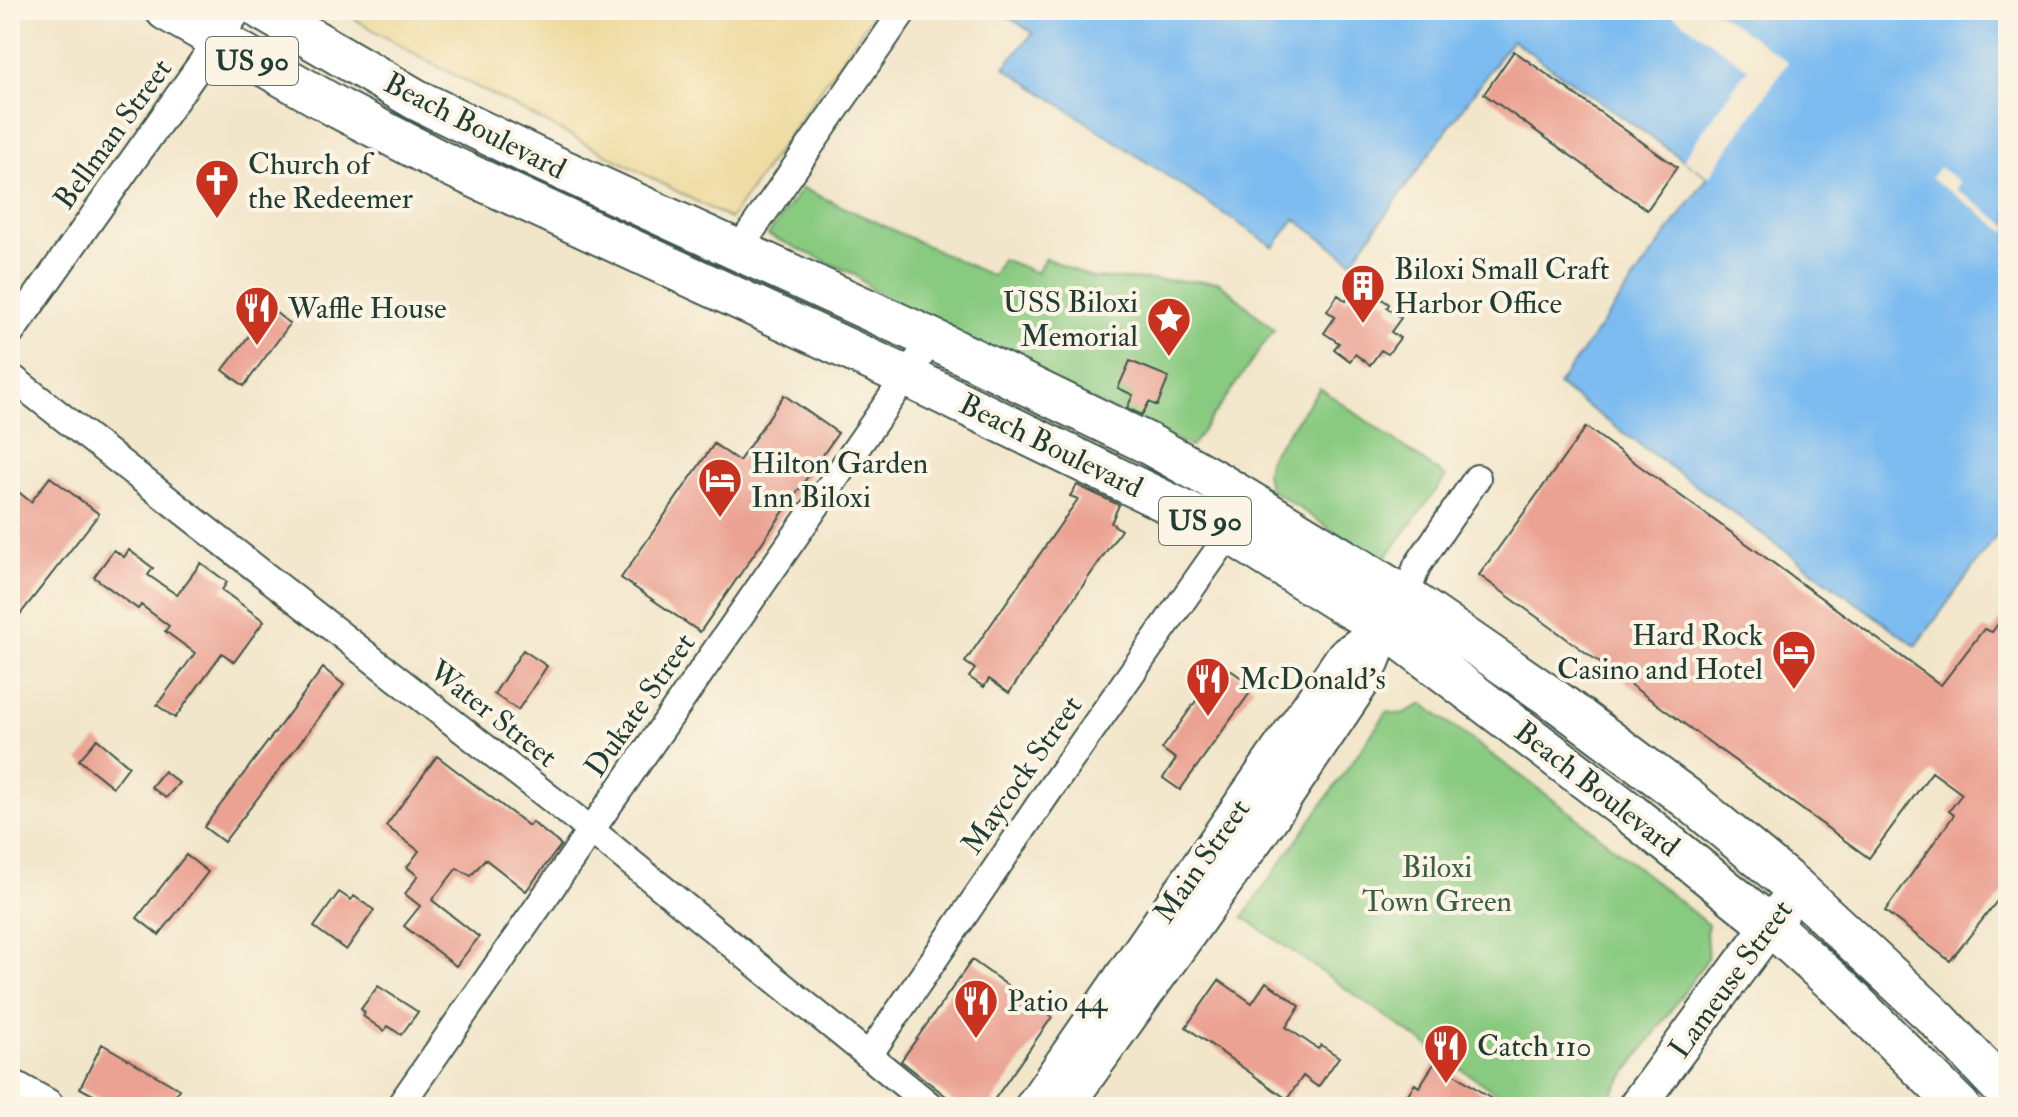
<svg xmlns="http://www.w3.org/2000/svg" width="2018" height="1117" font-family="'IM FELL Double Pica',serif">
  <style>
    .green { fill: #89ca81; stroke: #54845a; stroke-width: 2 }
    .sand { fill: #eeda9e; stroke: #868c69; stroke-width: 2 }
    .water { fill: #7bbbf0; stroke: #4d7c92; stroke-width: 2 }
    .pier { fill: #f2e6ca }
    .building { fill: #eba293 }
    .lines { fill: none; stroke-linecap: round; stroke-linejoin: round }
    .street-casing { stroke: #3f564a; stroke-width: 30 }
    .secondary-casing { stroke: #3f564a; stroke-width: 40 }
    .primary-casing { stroke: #3f564a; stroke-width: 44 }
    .street { stroke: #fff; stroke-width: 26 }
    .secondary { stroke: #fff; stroke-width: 36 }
    .primary { stroke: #fff; stroke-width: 40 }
    .labels { text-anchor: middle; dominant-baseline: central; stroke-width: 8; stroke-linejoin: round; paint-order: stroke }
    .shield { fill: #fcf5e5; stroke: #617469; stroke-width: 2 }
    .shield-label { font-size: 28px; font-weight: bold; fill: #1f3d34 }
    .street-label { font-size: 30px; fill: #1f3d34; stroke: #fcf5e5 }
    .poi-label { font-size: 30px; fill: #1f3d34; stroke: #fcf5e5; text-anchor: start }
    .park-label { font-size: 30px; fill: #3a6047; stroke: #fcf5e5 }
  </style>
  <rect width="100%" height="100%" fill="#fcf5e5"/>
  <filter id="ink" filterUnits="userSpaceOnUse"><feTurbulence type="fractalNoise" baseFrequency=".0125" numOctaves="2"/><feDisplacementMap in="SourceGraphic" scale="16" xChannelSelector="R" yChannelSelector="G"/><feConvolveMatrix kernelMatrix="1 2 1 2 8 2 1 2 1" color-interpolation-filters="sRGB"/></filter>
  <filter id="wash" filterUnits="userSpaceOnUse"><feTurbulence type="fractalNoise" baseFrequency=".006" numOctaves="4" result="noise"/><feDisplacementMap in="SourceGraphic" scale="32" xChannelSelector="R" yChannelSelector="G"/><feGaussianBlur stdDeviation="1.8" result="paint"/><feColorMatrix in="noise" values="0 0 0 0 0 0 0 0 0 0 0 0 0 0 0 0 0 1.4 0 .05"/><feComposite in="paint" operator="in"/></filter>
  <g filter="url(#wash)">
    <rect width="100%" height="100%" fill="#f2e6ca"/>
    <path class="green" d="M802,188L992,276L1002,259L1037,273L1045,258L1093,278L1219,282L1274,330L1191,447L893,307L854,274L768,235Z
      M1320,388L1446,477L1386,557L1375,559L1269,488L1266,473L1269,458Z
      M1423,704L1570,812L1708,925L1706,934L1708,958L1602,1107H1516L1243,917L1387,712L1402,714Z"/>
    <path class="sand" d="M339,10H876L730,219L429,62Z"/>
    <path class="water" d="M998,10H2008V520L1916,646L1558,385L1708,177L1512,40L1352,261L1295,219L1274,247L1004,67L1033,33Z"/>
    <path class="pier" d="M1666,10H1714L1788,62L1709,177L1683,159L1748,68Z
      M1939,167L1960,182L1956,189L2008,226V233L1931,178Z"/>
    <g id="blocks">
      <path class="building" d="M1514,51L1677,167L1647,210L1484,94Z
        M1356,286L1371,296L1373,293L1389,304L1387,308L1401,318L1391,332L1400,338L1388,354L1381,350L1370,365L1355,354L1350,361L1334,349L1339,343L1324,333L1335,317L1327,311L1338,295L1346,301Z
        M270,308L290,324L244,386L223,370Z
        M1130,361L1169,377L1157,406L1149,402L1142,415L1127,408L1133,395L1118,388Z
        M784,395L838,433L700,632L621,578L714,444L739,461Z
        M1586,427L1941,685L1984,629L1992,632L2008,610V887L1950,961L1885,911L1954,815L1949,811L1962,794L1932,772L1869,858L1479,575Z
        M50,477L99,514L10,627V485L31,502Z
        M1077,485L1119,505L1111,523L1121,530L1009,693L989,679L984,687L969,677L975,669L965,662L1078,499L1070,496Z
        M114,550L124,557L129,550L153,568L148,575L177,595L201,563L227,582L222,590L264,621L234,662L222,653L175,718L157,705L195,653L165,631L169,626L141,605L138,609L94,577Z
        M523,650L547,666L518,710L494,694Z
        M1222,664L1254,687L1180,790L1163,778L1176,759L1162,749Z
        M323,668L344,685L224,842L204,827Z
        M97,739L129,766L113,787L79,760Z
        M437,756L529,826L532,822L561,845L526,891L485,859L471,876L457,868L432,900L479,937L456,966L404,926L420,906L405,894L418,876L407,867L419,851L386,826Z
        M164,771L179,783L166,798L151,787Z
        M186,855L208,872L159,935L137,918Z
        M339,892L351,900L354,896L374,910L346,950L314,927Z
        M972,960L1052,1017L989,1107H960L901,1061Z
        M1219,980L1252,1003L1266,982L1300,1006L1286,1027L1318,1049L1321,1045L1339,1057L1318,1087L1303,1076L1287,1099L1186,1027Z
        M378,986L418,1012L401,1035L388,1026L384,1031L363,1016L365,1013L361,1009Z
        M102,1044L179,1089L168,1107H115L80,1088Z
        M1436,1061L1503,1107H1399L1415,1084L1419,1087Z"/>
    </g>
  </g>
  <g filter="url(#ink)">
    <use href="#blocks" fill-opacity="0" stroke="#3f564a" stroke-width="2"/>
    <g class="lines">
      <g class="street-casing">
        <path id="street" d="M738,250L904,10
          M10,334L239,10
          M10,376L592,831L932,1107
          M1399,607L1406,597L1417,566L1477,478
          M869,1055L1048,792L1230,533
          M399,1107L932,339"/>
      </g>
      <g class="secondary-casing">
        <path id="secondary" d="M10,1087L46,1107
          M1033,1107L1344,657L1385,627
          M1064,1107L1270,818L1366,675L1385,627
          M1636,1107L1797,889"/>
      </g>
      <g class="primary-casing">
        <path id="primary" d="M166,10L340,109L442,162L908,377L1230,533L1336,600L1385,627L1630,813L1771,926L1840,988L1960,1107
          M262,10L417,100L539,159L932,339L1147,443L1219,483L1406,597L1555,700L1688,799L1797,889L1938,1020L2008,1094"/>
      </g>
      <use href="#street" class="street"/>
      <use href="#secondary" class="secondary"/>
      <use href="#primary" class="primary"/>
    </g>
  </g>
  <defs>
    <g id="church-pin" transform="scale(2.3)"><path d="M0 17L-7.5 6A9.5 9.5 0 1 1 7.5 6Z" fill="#c8321e" stroke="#fcf5e5"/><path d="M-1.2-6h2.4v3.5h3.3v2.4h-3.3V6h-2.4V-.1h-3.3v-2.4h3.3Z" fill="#fff"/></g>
    <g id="building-pin" transform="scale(2.3)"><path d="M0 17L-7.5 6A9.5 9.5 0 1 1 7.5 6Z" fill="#c8321e" stroke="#fcf5e5"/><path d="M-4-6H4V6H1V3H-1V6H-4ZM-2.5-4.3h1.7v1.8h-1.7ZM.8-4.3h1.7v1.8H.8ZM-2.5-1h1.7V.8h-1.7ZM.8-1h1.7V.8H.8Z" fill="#fff"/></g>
    <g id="restaurant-pin" transform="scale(2.3)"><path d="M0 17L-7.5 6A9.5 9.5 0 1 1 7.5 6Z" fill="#c8321e" stroke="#fcf5e5"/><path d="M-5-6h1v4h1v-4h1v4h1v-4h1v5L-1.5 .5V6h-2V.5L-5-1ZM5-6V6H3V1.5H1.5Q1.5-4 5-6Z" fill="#fff"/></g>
    <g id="sight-pin" transform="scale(2.3)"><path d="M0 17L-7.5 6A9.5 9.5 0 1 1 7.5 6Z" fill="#c8321e" stroke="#fcf5e5"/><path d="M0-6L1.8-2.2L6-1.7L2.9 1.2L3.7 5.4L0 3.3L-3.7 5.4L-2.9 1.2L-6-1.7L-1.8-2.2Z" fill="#fff"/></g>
    <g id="hotel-pin" transform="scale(2.3)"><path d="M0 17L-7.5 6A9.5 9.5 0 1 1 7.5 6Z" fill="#c8321e" stroke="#fcf5e5"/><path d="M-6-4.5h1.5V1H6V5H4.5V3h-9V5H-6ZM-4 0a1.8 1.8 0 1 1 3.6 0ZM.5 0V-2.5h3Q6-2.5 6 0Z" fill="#fff"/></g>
  </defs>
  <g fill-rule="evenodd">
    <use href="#church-pin" x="217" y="181"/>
    <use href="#building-pin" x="1363" y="286"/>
    <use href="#restaurant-pin" x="257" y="308"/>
    <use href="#sight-pin" x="1169" y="319"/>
    <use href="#hotel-pin" x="720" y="480"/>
    <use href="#hotel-pin" x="1794" y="652"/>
    <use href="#restaurant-pin" x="1208" y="679"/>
    <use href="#restaurant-pin" x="976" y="1001"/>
    <use href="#restaurant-pin" x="1446" y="1046"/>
  </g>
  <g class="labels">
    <g class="shield">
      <rect x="206" y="37" width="92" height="48" rx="6"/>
      <rect x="1159" y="497" width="92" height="48" rx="6"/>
    </g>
    <g class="shield-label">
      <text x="252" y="61">US 90</text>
      <text x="1205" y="521">US 90</text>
    </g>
    <g class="street-label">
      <text transform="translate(475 126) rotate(27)">Beach Boulevard</text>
      <text transform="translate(113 134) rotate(-54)">Bellman Street</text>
      <text transform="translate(1051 446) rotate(26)">Beach Boulevard</text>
      <text transform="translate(640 705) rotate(-55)">Dukate Street</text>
      <text transform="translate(493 714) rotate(38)">Water Street</text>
      <text transform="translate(1022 775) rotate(-55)">Maycock Street</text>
      <text transform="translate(1597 789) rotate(38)">Beach Boulevard</text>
      <text transform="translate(1202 861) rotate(-55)">Main Street</text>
      <text transform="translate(1731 979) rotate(-54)">Lameuse Street</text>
    </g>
    <g class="poi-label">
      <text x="248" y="164">Church of<tspan x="248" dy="34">the Redeemer</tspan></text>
      <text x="1394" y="269">Biloxi Small Craft<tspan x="1394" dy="34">Harbor Office</tspan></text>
      <text x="1138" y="302" text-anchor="end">USS Biloxi<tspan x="1138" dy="34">Memorial</tspan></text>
      <text x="288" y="308">Waffle House</text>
      <text x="751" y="463">Hilton Garden<tspan x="751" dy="34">Inn Biloxi</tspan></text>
      <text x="1763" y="635" text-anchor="end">Hard Rock<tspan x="1763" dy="34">Casino and Hotel</tspan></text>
      <text x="1239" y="679">McDonald's</text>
      <text x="1007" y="1001">Patio 44</text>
      <text x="1477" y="1046">Catch 110</text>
    </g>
    <g class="park-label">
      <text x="1437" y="867">Biloxi<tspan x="1437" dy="34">Town Green</tspan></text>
    </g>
  </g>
  <rect width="2018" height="1117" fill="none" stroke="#fcf5e5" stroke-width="40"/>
</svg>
